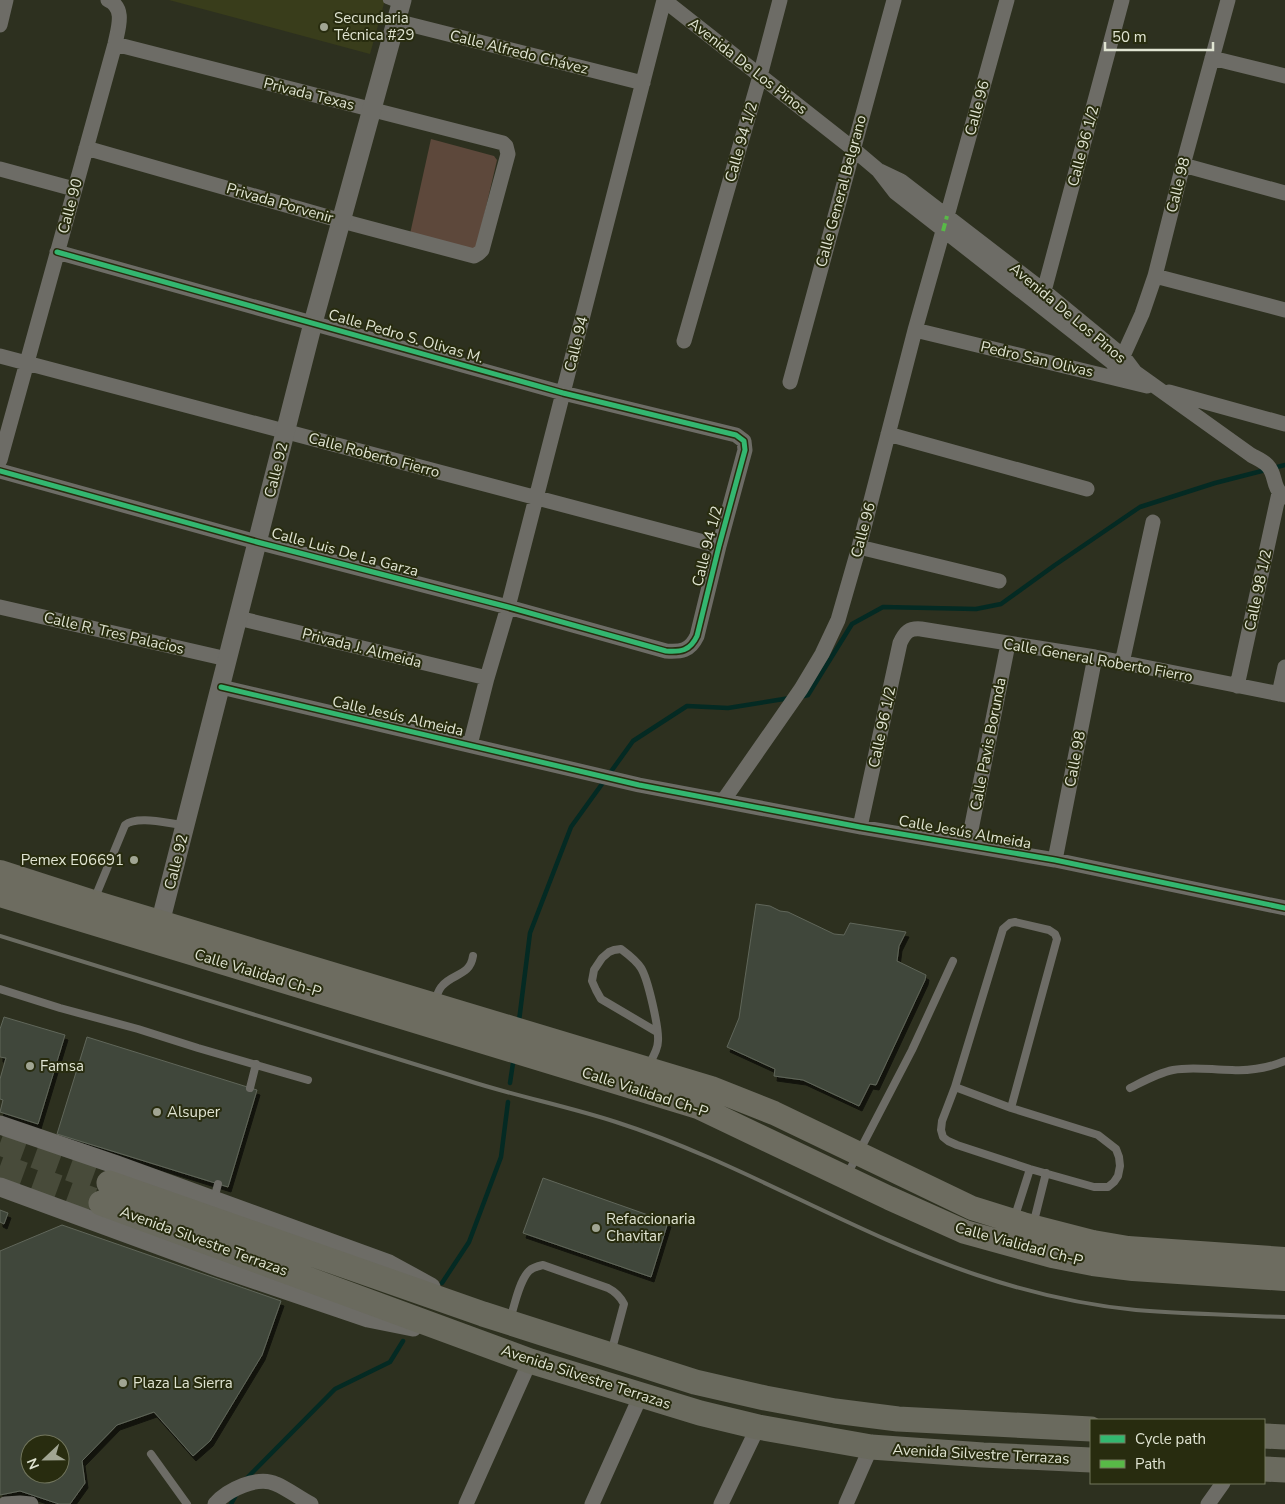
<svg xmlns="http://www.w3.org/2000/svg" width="1285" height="1504" font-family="'Nunito Sans',sans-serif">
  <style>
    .built { fill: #393d1b }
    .green { fill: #5d483b }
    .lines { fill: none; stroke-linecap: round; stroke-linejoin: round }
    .stream { stroke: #042a23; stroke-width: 4.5 }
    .building { fill: #40473a; stroke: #60665a; fill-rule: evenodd; filter: url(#shadow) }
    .trunk-tunnel { stroke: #484b3a; stroke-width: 25; stroke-dasharray: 25 12; stroke-linecap: butt }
    .service { stroke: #6d6c66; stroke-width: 8 }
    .minor { stroke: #6d6c66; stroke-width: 15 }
    .tertiary { stroke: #6d6c66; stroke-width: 19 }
    .primary { stroke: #6d6c60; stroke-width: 24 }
    .trunk { stroke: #6a6a5e; stroke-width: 25 }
    .rail { stroke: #6b6c62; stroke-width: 4 }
    .quiet { stroke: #58b947; stroke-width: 4; stroke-dasharray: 8 4; stroke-linecap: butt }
    .cycleway-casing { stroke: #282c0f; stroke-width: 8 }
    .cycleway { stroke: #33b770; stroke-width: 5 }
    .poi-dot { fill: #a1a593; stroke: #282c0f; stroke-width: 2 }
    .labels { text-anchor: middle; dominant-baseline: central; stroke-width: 4; stroke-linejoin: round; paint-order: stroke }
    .poi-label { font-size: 15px; fill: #e0e4d2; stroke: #282c0f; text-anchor: start }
    .street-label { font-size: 15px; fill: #e0e4d2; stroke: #282c0f }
  </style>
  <defs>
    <filter id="shadow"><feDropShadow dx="3" dy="5" stdDeviation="0" flood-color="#0009"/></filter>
  </defs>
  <rect width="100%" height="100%" fill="#2d301f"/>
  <path class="built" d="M169,0H385L370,54Z"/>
  <path class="green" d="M431,139L494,156L497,160L476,250L410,234Z"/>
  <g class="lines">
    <path class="stream" d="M800,697L808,695L852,624L883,607L976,609L1001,604L1055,565L1140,507L1215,483L1285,465
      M519,1021L530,933L571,827L633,741L687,706L728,708L790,698
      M510,1083L513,1063
      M442,1283L469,1242L501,1157L508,1102
      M247,1478L335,1389L390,1362L403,1341
      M231,1504L236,1495"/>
  </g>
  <path class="building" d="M756,904L770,906L780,911L788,912L834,934L844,935L850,923L906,932L899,946L897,961L926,975L925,980L876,1085L870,1084L859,1106L803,1080L774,1076L775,1069L727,1047L739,1018Z
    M4,1017L65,1035L38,1124L0,1112L3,1100L0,1099V1079L6,1058L0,1057V1029Z
    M87,1037L257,1090L228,1187L57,1134Z
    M543,1178L668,1222L651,1277L523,1233Z
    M0,1210L8,1213L4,1224L0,1222Z
    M62,1225L281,1301L262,1355L210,1441L193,1456L154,1412L117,1425L82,1461L85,1483L70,1504H59L20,1491L0,1495V1251ZM30,1444H60V1474H30Z"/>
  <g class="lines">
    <path class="trunk-tunnel" d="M0,1143L109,1183
      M0,1166L101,1203"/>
    <path class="service" d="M387,0L400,5
      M94,900L125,825C137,815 170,824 185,825
      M0,989L60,1008L138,1029L198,1048L308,1080
      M435,1001C437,996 438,990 442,986C453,973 470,976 473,956
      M648,1066C652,1059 658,1050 658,1041C659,1028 648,979 641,968C636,960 629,955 621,949L614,950L609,952L602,958L594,970L592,981L596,990L601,999L657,1032
      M955,1087L1011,1108L1098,1135L1116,1149L1119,1157L1120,1166L1118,1176L1114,1182L1108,1187H1094L1030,1169L957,1145L948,1141L943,1137L941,1130L942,1121L955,1087L1003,929L1010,923L1015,922L1049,930L1055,934L1057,939L1011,1108
      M250,1088L256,1064
      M1130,1088C1144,1081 1158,1073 1173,1070C1192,1066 1212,1070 1232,1070C1250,1071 1268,1068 1285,1061
      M847,1175L912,1050L953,961
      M214,1199L218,1184
      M1014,1219L1030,1169
      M1033,1225L1046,1173
      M510,1320C514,1307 519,1281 529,1271C532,1268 538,1266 543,1265L608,1288C616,1292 620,1296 624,1304L611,1353
      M151,1454L187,1504"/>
    <path class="minor" d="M664,0L852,148L878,170L895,192L1117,366L1135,372
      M396,21L643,83
      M0,25L6,0
      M1212,58L1285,76
      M86,148L342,221L474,256L479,253L482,250L508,154L506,146L503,143L115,44
      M1183,165L1285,193
      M0,169L74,189
      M880,171L901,181L1044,291L1123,356L1135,372L1251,455C1256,458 1264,461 1268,466C1277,476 1271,487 1285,497
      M947,216L1007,0
      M1155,276L1285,310
      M1044,291L1122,0
      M915,330L1147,386
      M684,341L760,76L780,0
      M0,356L719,546
      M1111,377L1123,356L1142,314L1155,276L1183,165L1228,0
      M790,382L894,0
      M1169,392L1285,424
      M888,434L1087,489
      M0,460L115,44C118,28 126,8 108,0
      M0,471L257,542L508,607L666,651C681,652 690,651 697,636L719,546L745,450L744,441L736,435L563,393L57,252
      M859,547L999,581
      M0,607L227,659
      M238,618L487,678
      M1122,663L1153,522
      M1237,686L1279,493
      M221,687L639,785L860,827L1055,860L1285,908
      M1279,694L1285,667
      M470,745L487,678L508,607L664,0
      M723,801L801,689L822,654L838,620L859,547L915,330L943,231
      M860,827L900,643C905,632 909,628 921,629L1095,657L1285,695
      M968,845L1008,644
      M1055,860L1095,657
      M5,1504L20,1503L31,1504
      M215,1504C227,1490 258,1475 276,1484C288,1489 299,1498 311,1504
      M466,1504L530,1361
      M592,1504L641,1395
      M721,1504L758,1427
      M846,1504L871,1447
      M1208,1504L1223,1483"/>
    <path class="tertiary" d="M157,935L313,323L402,0
      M0,1125L117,1165L389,1264L431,1287
      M0,1187L221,1268L368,1318L413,1327"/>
    <path class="primary" d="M0,872L93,902L711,1088L774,1113L972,1208L1023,1224L1093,1242L1128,1248L1285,1259
      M0,895L698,1107L889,1198L965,1232L1052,1256L1093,1264L1133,1269L1285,1279"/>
    <path class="trunk" d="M109,1183L483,1314L695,1382L765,1398L835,1411L898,1419L1091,1429
      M101,1203L530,1361L700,1413L758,1427L871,1447L983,1455L1091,1460
      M1264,1436L1285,1437
      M1264,1469L1285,1470"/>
    <path class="rail" d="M0,936C156,983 311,1032 466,1080C515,1096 567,1106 616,1122C741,1162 853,1234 977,1275C1028,1292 1083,1305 1136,1310C1186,1314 1235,1315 1285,1317"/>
    <path class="quiet" d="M943,231L947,216"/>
    <g class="cycleway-casing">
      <path id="cycleway" d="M0,471L257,542L508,607L666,651C681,652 690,651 697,636L719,546L745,450L744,441L736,435L563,393L57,252
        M221,687L639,785L860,827L1055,860L1285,908"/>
    </g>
    <use href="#cycleway" class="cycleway"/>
  </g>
  <g class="poi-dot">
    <circle cx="324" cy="27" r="5"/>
    <circle cx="134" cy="860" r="5"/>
    <circle cx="30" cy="1066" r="5"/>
    <circle cx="157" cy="1112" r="5"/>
    <circle cx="596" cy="1228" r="5"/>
    <circle cx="123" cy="1383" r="5"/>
  </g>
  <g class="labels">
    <g class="poi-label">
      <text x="334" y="18">Secundaria<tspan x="334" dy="17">Técnica #29</tspan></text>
      <text x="124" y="860" text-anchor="end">Pemex E06691</text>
      <text x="40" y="1066">Famsa</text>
      <text x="167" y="1112">Alsuper</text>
      <text x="606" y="1219">Refaccionaria<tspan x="606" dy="17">Chavitar</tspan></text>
      <text x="133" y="1383">Plaza La Sierra</text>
    </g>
    <g class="street-label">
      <text transform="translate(519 52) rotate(14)">Calle Alfredo Chávez</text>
      <text transform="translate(748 66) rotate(38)">Avenida De Los Pinos</text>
      <text transform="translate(309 94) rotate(14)">Privada Texas</text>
      <text transform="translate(977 108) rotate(-75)">Calle 96</text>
      <text transform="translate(741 142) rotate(-74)">Calle 94 1/2</text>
      <text transform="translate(1083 146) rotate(-75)">Calle 96 1/2</text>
      <text transform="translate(1178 185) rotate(-76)">Calle 98</text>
      <text transform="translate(841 191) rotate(-75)">Calle General Belgrano</text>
      <text transform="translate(280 203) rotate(16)">Privada Porvenir</text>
      <text transform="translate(70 206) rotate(-75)">Calle 90</text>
      <text transform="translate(1068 313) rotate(40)">Avenida De Los Pinos</text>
      <text transform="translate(406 336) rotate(16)">Calle Pedro S. Olivas M.</text>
      <text transform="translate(576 344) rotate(-76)">Calle 94</text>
      <text transform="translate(1037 359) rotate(13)">Pedro San Olivas</text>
      <text transform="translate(374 455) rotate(15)">Calle Roberto Fierro</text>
      <text transform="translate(276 470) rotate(-76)">Calle 92</text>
      <text transform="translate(863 530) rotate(-75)">Calle 96</text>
      <text transform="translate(707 546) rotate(-76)">Calle 94 1/2</text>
      <text transform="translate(345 552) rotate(15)">Calle Luis De La Garza</text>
      <text transform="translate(1258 590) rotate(-78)">Calle 98 1/2</text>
      <text transform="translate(114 633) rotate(13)">Calle R. Tres Palacios</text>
      <text transform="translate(362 648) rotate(14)">Privada J. Almeida</text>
      <text transform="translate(1098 660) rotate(10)">Calle General Roberto Fierro</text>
      <text transform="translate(398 716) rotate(13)">Calle Jesús Almeida</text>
      <text transform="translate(882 727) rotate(-78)">Calle 96 1/2</text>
      <text transform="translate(988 744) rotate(-79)">Calle Pavis Borunda</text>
      <text transform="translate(1075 759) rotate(-79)">Calle 98</text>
      <text transform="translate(965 832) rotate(10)">Calle Jesús Almeida</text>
      <text transform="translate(176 862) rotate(-76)">Calle 92</text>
      <text transform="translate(258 973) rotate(17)">Calle Vialidad Ch-P</text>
      <text transform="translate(645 1092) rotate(18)">Calle Vialidad Ch-P</text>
      <text transform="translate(204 1241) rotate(20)">Avenida Silvestre Terrazas</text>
      <text transform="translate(1019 1244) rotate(15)">Calle Vialidad Ch-P</text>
      <text transform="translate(586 1377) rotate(18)">Avenida Silvestre Terrazas</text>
      <text transform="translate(981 1454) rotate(3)">Avenida Silvestre Terrazas</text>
    </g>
  </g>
  <rect x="1090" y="1419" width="175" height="65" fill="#282c0f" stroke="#72765d"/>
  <rect x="1100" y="1435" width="25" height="8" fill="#33b770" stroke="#72765d"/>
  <text x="1135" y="1444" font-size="15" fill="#e0e4d2">Cycle path</text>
  <rect x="1100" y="1460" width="25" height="8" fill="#58b947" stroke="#72765d"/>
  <text x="1135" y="1469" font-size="15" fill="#e0e4d2">Path</text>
  <g transform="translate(45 1459) rotate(248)"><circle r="24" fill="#282c0f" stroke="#72765d"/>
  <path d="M0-4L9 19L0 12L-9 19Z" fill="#a1a593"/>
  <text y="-8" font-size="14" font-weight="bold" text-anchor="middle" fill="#e0e4d2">N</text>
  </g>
  <path d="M1105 42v8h108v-8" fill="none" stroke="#e0e4d2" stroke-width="2.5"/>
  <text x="1112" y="42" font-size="15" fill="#e0e4d2" stroke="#282c0f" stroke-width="4" paint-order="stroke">50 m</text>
</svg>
